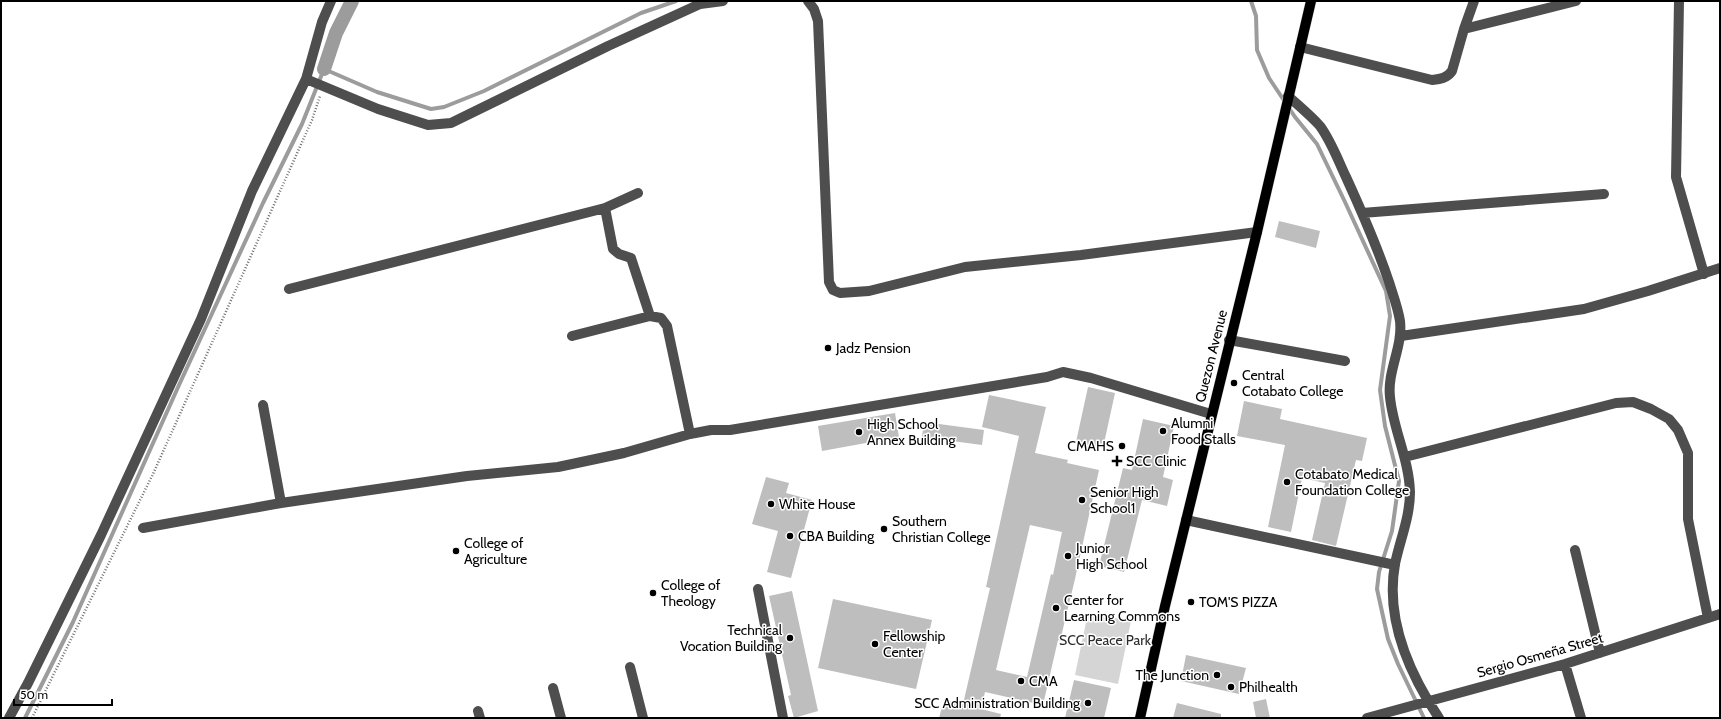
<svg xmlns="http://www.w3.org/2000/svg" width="1721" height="719" font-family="Cabin,sans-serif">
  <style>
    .green { fill: #d5d5d5 }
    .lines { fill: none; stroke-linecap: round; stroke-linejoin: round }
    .stream { stroke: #9c9c9c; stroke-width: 4 }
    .canal { stroke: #9c9c9c; stroke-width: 14 }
    .building { fill: #bebebe; fill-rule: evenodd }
    .major-casing { stroke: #dbdbdb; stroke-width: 11 }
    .path { stroke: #707070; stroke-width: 2.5; stroke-dasharray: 1 2; stroke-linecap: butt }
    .minor { stroke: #4e4e4e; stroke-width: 10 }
    .major { stroke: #000; stroke-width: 10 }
    .poi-dot { fill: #000; stroke: #fff; stroke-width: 1.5 }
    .labels { text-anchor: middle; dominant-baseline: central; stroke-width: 3; stroke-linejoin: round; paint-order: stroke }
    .poi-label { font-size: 14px; fill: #000; stroke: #fff; text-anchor: start }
    .street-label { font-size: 14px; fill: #000; stroke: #fff }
    .park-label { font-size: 14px; fill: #2c2c2c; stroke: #fff }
  </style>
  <rect width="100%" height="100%" fill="#fff"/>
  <path class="green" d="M1088,613L1131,621L1118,684L1075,675Z"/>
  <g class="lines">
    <path class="stream" d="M1251,1L1256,16L1257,50L1269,78L1295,117L1317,144L1345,202L1386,291L1390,316L1380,390L1385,426L1399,481L1392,531L1379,572L1377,589L1388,639L1398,664L1424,718
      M25,718L73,622L179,385L263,203L302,124L324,69L377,92L431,109L444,107L484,91L641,13L676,1"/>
    <path class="canal" d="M324,69L336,33L352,1"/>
  </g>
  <path class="building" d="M1279,221L1320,231L1316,248L1275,237Z
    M1088,387L1115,393L1103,448L1076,442Z
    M989,395L1046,407L1035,453L1068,460L1067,463L1099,470L1075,579L1060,641L1058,640L1043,705L985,692L981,709L1001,714L1000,718H939L944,700L963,704L990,588L986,587L1019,436L982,427ZM1030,525L1062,532L1053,575L1051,574L1027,677L996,670Z
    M1244,401L1282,409L1280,419L1367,438L1362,461L1356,460L1336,546L1312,540L1325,483L1302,478L1291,532L1268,527L1285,445L1237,436Z
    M895,413L899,437L822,451L818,426Z
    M1143,419L1174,426L1163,477L1173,480L1167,506L1142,500L1124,572L1099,566L1123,468L1132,470Z
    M924,422L984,430L982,445L922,437Z
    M766,477L789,483L786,493L812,500L791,578L767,572L778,531L752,524Z
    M792,591L818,711L794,718L788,696L791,695L769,596Z
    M833,599L932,620L916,689L818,668Z
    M1186,655L1246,668L1239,694L1181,681Z
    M1074,680L1111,688L1104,718H1065Z
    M1266,699L1270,718H1256L1253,702Z
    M1177,703L1221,714V718H1173Z"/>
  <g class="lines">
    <g class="major-casing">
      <path id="major" d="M1140,718L1165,606L1257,232L1311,1"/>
    </g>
    <path class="path" d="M32,718L153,474L312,120L320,96"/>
    <path class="minor" d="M808,1L814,9L818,21L829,282L833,290L840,293L869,291L965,267L1081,255L1257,232
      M1679,1L1676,177L1704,274
      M1464,29L1576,1
      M1300,47L1432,80C1441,79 1447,78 1452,71L1464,29L1474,1
      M306,79L378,109L428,125L451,123L608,46L700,4L723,1
      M1288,96C1299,106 1310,115 1320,126C1331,141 1338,160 1346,177C1362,212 1377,246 1389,282C1393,295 1398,308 1400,321C1403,347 1387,371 1390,397C1393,429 1409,459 1410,492C1410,517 1400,540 1395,564C1385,619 1409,673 1439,718
      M605,208L613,249L619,254L631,258L650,316
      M1362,213L1604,194
      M289,289L605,208L638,193
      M572,336L650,316L661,318L667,326L690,434
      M1401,336L1584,309L1648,291L1720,268
      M1229,340L1345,361
      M263,405L281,503
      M1405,457L1616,403L1633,402L1651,409L1669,419L1678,430L1688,453V519L1708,618
      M1186,520L1395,565
      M143,528L281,503L467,476L558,467L624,453L690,434L711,430H730L1047,377L1063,372L1091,378L1211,414
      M1575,550L1600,653
      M758,589L783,718
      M1565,664L1581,718
      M630,667L643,718
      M553,688L561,718
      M478,711L480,718
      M9,718L28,683L101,535L201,319L252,191L306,79L322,22L331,1
      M1367,718L1565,664L1720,614"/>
    <use href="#major" class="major"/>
  </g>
  <g class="poi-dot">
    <circle cx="828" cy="348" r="4"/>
    <circle cx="1234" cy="383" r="4"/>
    <circle cx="1163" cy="431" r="4"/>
    <circle cx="859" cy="432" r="4"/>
    <circle cx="1122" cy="446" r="4"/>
    <path d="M1115 455h4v4h4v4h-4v4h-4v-4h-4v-4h4z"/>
    <circle cx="1287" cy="482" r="4"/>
    <circle cx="1082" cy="500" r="4"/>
    <circle cx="771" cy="504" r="4"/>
    <circle cx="884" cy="529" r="4"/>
    <circle cx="790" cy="536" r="4"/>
    <circle cx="456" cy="551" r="4"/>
    <circle cx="1068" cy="556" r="4"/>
    <circle cx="653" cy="593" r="4"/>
    <circle cx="1191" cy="602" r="4"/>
    <circle cx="1056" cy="608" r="4"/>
    <circle cx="790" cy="638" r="4"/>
    <circle cx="875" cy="644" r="4"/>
    <circle cx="1217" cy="675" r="4"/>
    <circle cx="1021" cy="681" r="4"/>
    <circle cx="1231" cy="687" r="4"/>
    <circle cx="1088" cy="703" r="4"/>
  </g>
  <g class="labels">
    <g class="poi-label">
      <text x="836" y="348">Jadz Pension</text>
      <text x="1242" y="375">Central<tspan x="1242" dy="16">Cotabato College</tspan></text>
      <text x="1171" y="423">Alumni<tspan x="1171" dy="16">Food Stalls</tspan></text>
      <text x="867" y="424">High School<tspan x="867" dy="16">Annex Building</tspan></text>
      <text x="1114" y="446" text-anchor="end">CMAHS</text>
      <text x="1126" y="461">SCC Clinic</text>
      <text x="1295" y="474">Cotabato Medical<tspan x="1295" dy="16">Foundation College</tspan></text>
      <text x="1090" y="492">Senior High<tspan x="1090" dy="16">School1</tspan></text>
      <text x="779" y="504">White House</text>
      <text x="892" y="521">Southern<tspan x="892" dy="16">Christian College</tspan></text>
      <text x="798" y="536">CBA Building</text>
      <text x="464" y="543">College of<tspan x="464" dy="16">Agriculture</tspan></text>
      <text x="1076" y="548">Junior<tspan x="1076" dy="16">High School</tspan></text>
      <text x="661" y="585">College of<tspan x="661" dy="16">Theology</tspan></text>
      <text x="1064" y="600">Center for<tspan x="1064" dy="16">Learning Commons</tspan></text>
      <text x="1199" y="602">TOM'S PIZZA</text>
      <text x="782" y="630" text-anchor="end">Technical<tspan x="782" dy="16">Vocation Building</tspan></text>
      <text x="883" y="636">Fellowship<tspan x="883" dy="16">Center</tspan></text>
      <text x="1209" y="675" text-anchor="end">The Junction</text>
      <text x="1029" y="681">CMA</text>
      <text x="1239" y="687">Philhealth</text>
      <text x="1080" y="703" text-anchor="end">SCC Administration Building</text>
    </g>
    <g class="street-label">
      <text transform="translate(1211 356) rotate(-76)">Quezon Avenue</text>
      <text transform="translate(1540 655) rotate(-16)">Sergio Osmeña Street</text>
    </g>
    <g class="park-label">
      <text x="1105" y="640">SCC Peace Park</text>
    </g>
  </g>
  <rect width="1721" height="719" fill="none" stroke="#000000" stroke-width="4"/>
  <path d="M14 699v6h98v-6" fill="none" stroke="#000000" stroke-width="2"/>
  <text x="20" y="699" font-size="12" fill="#000000" stroke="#ffffff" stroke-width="3" paint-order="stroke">50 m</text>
</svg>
